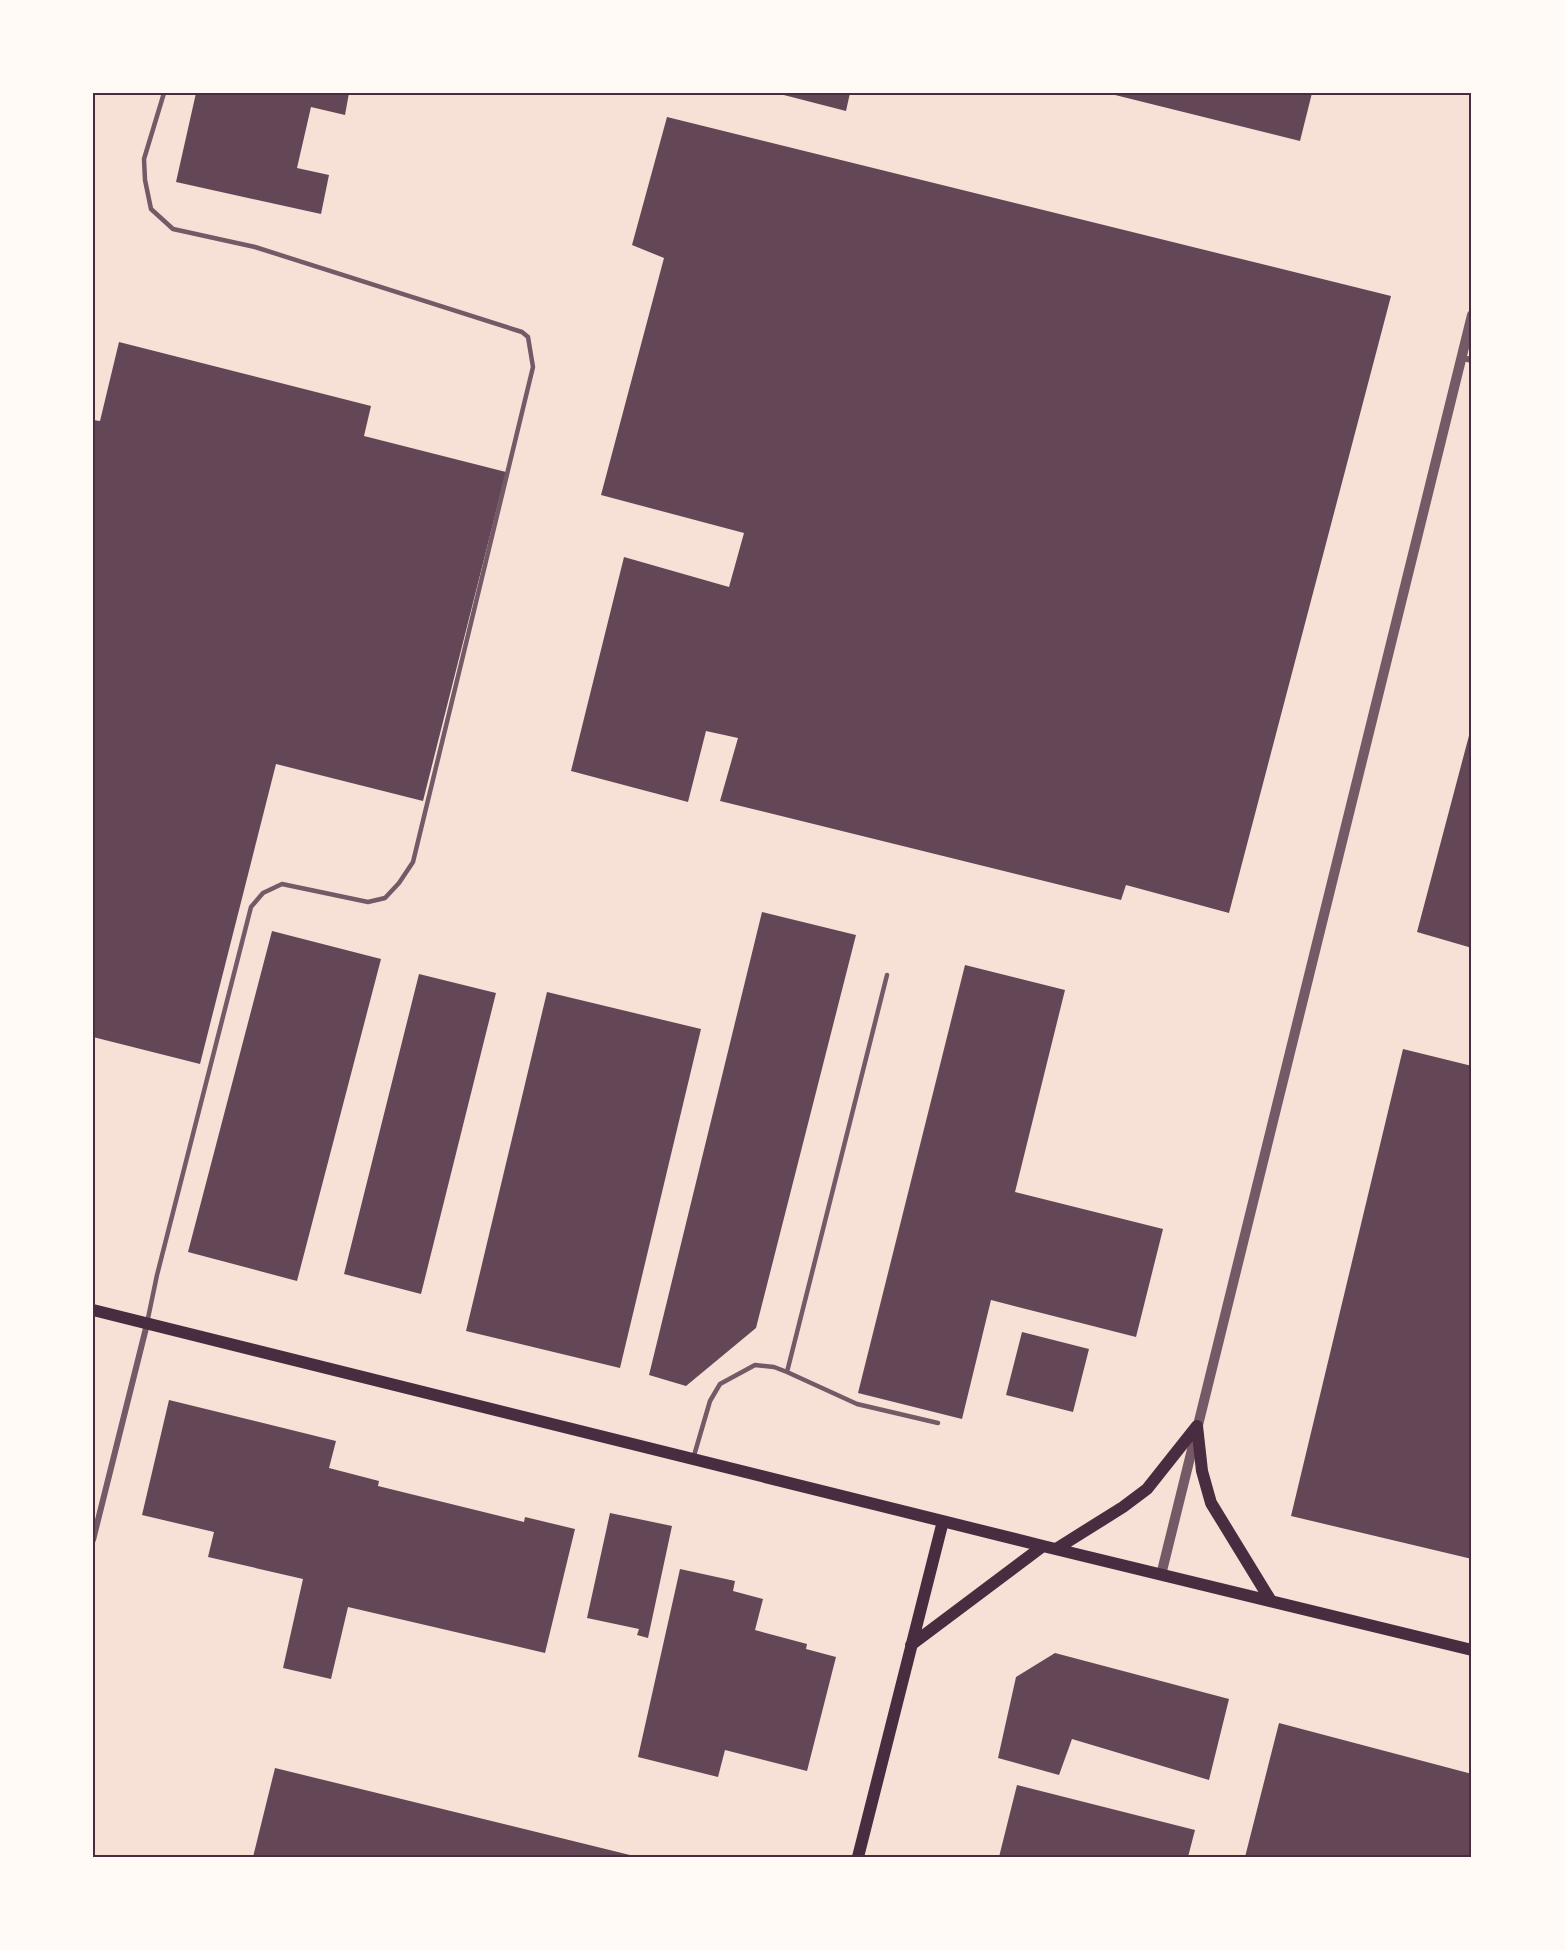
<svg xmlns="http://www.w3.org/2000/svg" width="1565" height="1950" font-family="'Work Sans',sans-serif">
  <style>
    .building { fill: #644757 }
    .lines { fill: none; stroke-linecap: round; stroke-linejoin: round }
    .service { stroke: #755966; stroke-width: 4.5 }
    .minor { stroke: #755966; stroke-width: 6 }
    .tertiary { stroke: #755966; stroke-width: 10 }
    .secondary { stroke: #4a2c40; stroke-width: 12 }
    .neatline { fill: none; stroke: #4a2c40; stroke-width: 2 }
  </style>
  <rect width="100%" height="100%" fill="#f7e1d7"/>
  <path class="building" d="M196,93H349L345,115L311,107L297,168L329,175L321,214L176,182Z
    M776,93H850L846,111Z
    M1107,93H1312L1300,141Z
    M667,117L1391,296L1229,913L1126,885L1121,900L720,801L738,738L706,731L688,802L571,771L624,557L729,587L744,533L601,495L664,258L632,245Z
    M119,342L371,406L364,436L506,472L423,801L276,764L200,1064L93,1037V420L100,421Z
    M1471,728H1472V948L1417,932Z
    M762,912L856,935L756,1328L686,1386L649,1375Z
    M272,931L381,959L297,1281L188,1252Z
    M965,965L1065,990L1015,1192L1163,1229L1136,1337L991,1300L962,1419L858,1393Z
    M419,974L496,993L421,1294L344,1274Z
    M547,992L701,1029L620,1368L466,1331Z
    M1403,1049L1472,1066V1559L1291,1516Z
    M1022,1332L1089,1349L1073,1412L1006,1395Z
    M169,1400L336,1441L329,1468L379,1481L378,1486L524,1522L525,1517L575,1529L545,1653L348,1607L331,1679L283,1668L303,1579L208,1557L214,1532L142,1515Z
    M610,1513L672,1526L648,1638L637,1635L639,1629L587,1618Z
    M680,1569L735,1581L733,1591L763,1599L755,1630L807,1644L806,1649L836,1657L807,1771L725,1750L718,1777L638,1757Z
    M1055,1653L1229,1699L1209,1780L1072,1739L1059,1775L998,1758L1016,1677Z
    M1279,1723L1472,1774V1857H1245Z
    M275,1768L634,1856V1857H253Z
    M1017,1785L1195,1830L1188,1857H999Z"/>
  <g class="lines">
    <path class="service" d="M147,1323L157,1275L251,907L263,893L282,884L368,902L385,898L399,883L413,862L533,367L528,337L522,332L255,247L173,229L151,209L145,180L144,159L164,93
      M787,1372L887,975
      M693,1459L710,1401L720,1384L755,1365L774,1367L787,1372L857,1404L938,1423"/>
    <path class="minor" d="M1462,358L1472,360
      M93,1540L147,1324"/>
    <path class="tertiary" d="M1161,1575L1472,315"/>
    <path class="secondary" d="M93,1310L1043,1546L1472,1650
      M1197,1426L1202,1471L1211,1503L1271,1601
      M1056,1549L1123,1507L1147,1489L1197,1426
      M911,1645L1043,1546
      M858,1857L943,1521"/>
  </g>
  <rect width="1565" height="1950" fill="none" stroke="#fffaf5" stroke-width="189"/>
  <rect x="94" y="94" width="1376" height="1762" class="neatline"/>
</svg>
